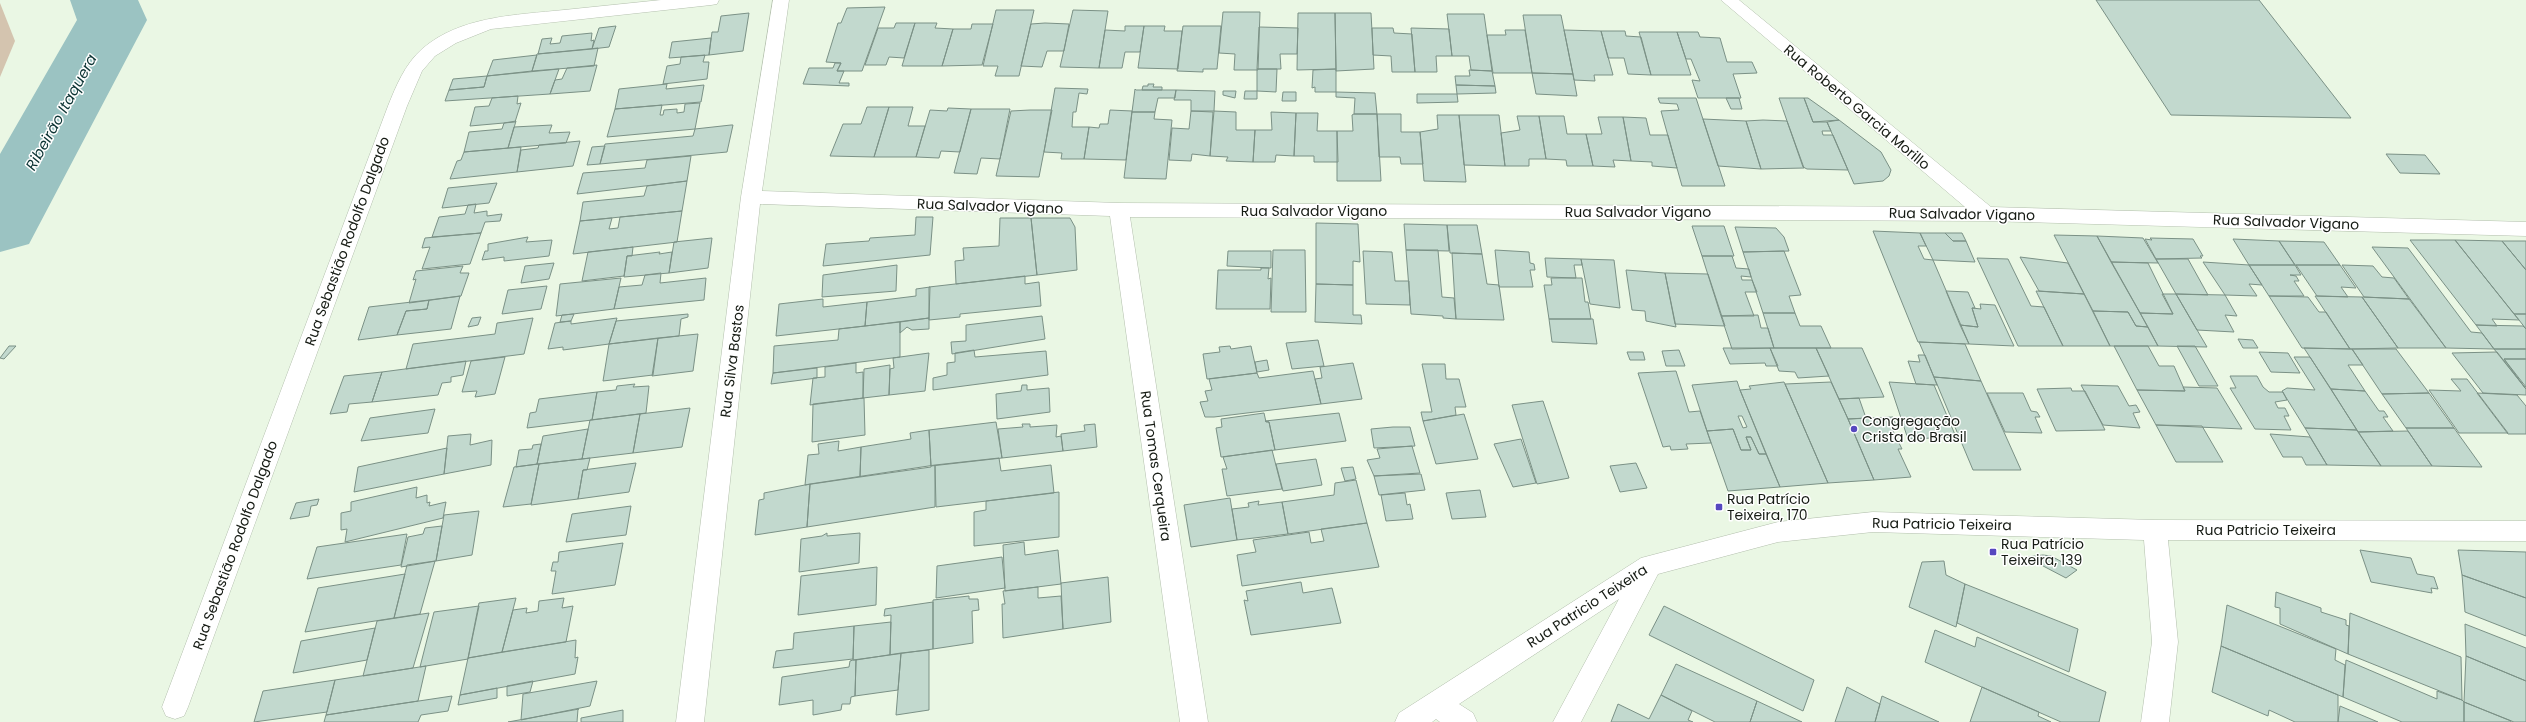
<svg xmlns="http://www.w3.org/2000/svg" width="2526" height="722" font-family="Poppins,sans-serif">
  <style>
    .green { fill: #d4c4af }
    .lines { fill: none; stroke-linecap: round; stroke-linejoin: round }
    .river { fill: #9bc3c2; fill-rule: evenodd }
    .building { fill: #c2d9ce; stroke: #7b9186; fill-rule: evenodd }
    .minor-casing { stroke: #b3bfad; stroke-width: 1 }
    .minor { fill: #fff; fill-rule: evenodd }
    .poi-dot { fill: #5647bf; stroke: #fff; stroke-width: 1.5 }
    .labels { text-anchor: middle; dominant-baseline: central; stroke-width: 3; stroke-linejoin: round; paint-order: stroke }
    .street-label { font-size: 14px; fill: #161b14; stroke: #fff }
    .poi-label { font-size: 14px; fill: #161b14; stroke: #fff; text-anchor: start }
    .water-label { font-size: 15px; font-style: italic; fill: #0c3434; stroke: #fff }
  </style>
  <rect width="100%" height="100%" fill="#eaf7e4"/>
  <path class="green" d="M0,3L15,41L0,77Z"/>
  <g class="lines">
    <path class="river" d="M70,0H138L147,20L29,244L0,252V154L77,20Z"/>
  </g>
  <path class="building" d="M2096,0H2259L2351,118L2171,115Z
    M885,7L862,71H837L841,63L826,62L838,23H841L847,8Z
    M996,10H1034L1019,76H995L998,66H983Z
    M1073,10L1108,11L1099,68L1060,67Z
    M1223,12H1260L1258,70H1234L1235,54L1219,53Z
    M749,13L743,51L709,55L712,32H718L721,16Z
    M1298,13H1335L1336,69L1297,70Z
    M1335,13H1371L1374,69L1336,71Z
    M1447,14H1484L1492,71L1471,70L1469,56H1452Z
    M1523,15H1561L1573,74L1532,73Z
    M896,23H915L904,58L889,57L886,65H865L878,28H894Z
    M915,23H937L935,28L953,29L942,66H902Z
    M1045,23L1069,24L1064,51H1047L1042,67L1021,66L1031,24Z
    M972,24H993L982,65L942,66L953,29H971Z
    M616,26L609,47L592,49L599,28Z
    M1125,26H1144L1140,52H1125L1122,68H1099L1105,30L1125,31Z
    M1144,26H1165L1164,31H1182L1178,69L1138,68Z
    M1183,26H1221L1217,69H1203V72L1177,71Z
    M1259,27L1298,28L1297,54H1280L1281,69H1257Z
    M1372,28H1393L1394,33L1412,34L1415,72H1392L1391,56L1373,55Z
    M1411,28L1449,29L1452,56H1436L1437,72H1415Z
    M1505,30H1525L1532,73H1493L1487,35H1506Z
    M1564,30L1601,31L1613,75H1594L1595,81L1574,80Z
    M1601,31H1625L1626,36L1641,37L1651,75L1628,74L1624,58H1608Z
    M1639,32H1677L1691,75H1651Z
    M1677,32H1698L1700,37L1720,38L1727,62H1752L1757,73L1733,74L1741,98H1698L1692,80L1700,81L1691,59H1686Z
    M592,33L591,41L594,40L592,49L538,54L542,39L552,38L550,44L560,43L562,36Z
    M711,38L709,55L669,58L672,42Z
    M598,48L594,66L532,71L537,54Z
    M537,55L532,71L487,76L493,60Z
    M705,55L703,62H709L707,79L663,84L667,66L680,64L681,57Z
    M835,63H841L837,71H844L839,83H849V86L803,84L809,68H833Z
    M597,65L590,91L550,94L555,80L562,79L567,68Z
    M559,69L550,94L445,101L449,90L484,87L487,76Z
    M1257,69H1277L1276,92L1257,91Z
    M1336,69V92H1315V87L1312,88L1313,70Z
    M1469,70L1492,71L1495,86L1456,85L1455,76H1470Z
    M1532,73L1573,74L1577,96L1536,94Z
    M487,76L484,87L449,90L453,79Z
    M667,84L666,89L704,85L701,102L615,109L619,89Z
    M1148,84H1154L1153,87H1162V90H1142L1143,86H1148Z
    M1456,85L1495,86L1496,93L1457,94Z
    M1055,88L1088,89L1087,94L1079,93L1076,112H1073L1072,127H1089L1084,159H1061L1062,153L1044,152Z
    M1135,89L1136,90H1176L1175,98H1158L1155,112H1132Z
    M1176,90L1215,91L1214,111H1191V100H1174Z
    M1223,91H1236L1235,98L1223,95Z
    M1245,91H1257V99H1244Z
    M1283,92H1296V101H1282Z
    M1336,92L1375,93L1377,114H1354L1355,98L1336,97Z
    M1417,94H1457L1458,102L1417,103Z
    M518,96L517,104L521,103L515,122L470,126L475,107L489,106L492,98Z
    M1658,98H1696L1725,186H1682L1661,111L1679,110L1677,104L1660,103Z
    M1726,98H1739L1742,109H1731Z
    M1779,98H1804L1813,122H1827L1831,131H1822L1823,135H1833L1848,170L1807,169L1803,167Z
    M1804,98H1808L1839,120L1813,122Z
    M700,103L695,129L607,137L615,109L662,105L660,115H663L664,110L677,109V113L684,112L685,104Z
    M867,107H889L874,157L830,156L843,124H861Z
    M889,107H913L908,126H925L916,157H874Z
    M948,108L971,109L960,152L941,151L939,158L916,157L930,110L947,111Z
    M971,109H1010L1000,159L981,158L977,174L954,173Z
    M1030,110H1052L1039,177L996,176L1011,111Z
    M1110,110L1132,111L1126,160L1084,159L1089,127L1099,128L1100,124H1108Z
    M1191,111L1213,112L1210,156L1192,154L1191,161L1169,160L1172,128L1189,129Z
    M1214,111L1236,112V130H1255L1253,162L1226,161L1228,157L1210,156Z
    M1132,112H1155L1154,119L1172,120L1166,179L1124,178Z
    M1271,112L1296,113L1294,156L1276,155L1275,162H1253L1255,130H1272Z
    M1296,113H1318L1317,131H1337L1338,162H1314V156H1294Z
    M1354,114H1377L1381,181H1337V131H1353L1352,115Z
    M1377,114H1401V132H1420L1423,164H1401L1400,157H1379Z
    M1437,115H1459L1466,182L1424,181L1420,132L1438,129Z
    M1459,115H1499L1505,166L1464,165Z
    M1517,116H1539L1546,159H1529V166H1505L1501,133L1520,130Z
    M1539,116H1564L1567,134H1586L1593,166H1567L1566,160L1546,159Z
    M1598,117H1623L1631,161L1613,160L1615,167L1593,166L1586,134H1602Z
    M1623,117L1646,118L1650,135H1668L1677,168L1652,166V162L1631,161Z
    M1703,119L1746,121L1761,169L1718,166Z
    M1763,120L1787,121L1804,168L1761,169L1746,121Z
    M1839,120L1881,152L1891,170L1889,176L1883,181L1854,184L1827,122Z
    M516,121L508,148L464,152L469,132L502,129L504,123Z
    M552,125L549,133L570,132L566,143L508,148L514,127Z
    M731,125H733L727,152L600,164L605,144L693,136L695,129Z
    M580,141L573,166L517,172L521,150L538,148L539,145Z
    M605,146L600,164L587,165L592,147Z
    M521,147L517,172L450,179L457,161L461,160L464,152Z
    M2386,154L2425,155L2440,174L2400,173Z
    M691,156L687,181L577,194L583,173L645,168L647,160Z
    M687,181L682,211L580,221L583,202L644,196L647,186Z
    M497,183L489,203L442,208L448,188Z
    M476,204L474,213L487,211V216L502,214L500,221L485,222L481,233L432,237L439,217L465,214L468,205Z
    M682,211L677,242L573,254L580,221L612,218L609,229L618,228L620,217Z
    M916,217H933L930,255L823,266L826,244L869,241L870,238L915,235Z
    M1000,218H1031L1037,275L956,284L955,261L964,260L963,248L999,246Z
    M1031,218H1070L1075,227L1077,270L1037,275Z
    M1316,223L1358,224L1360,262L1353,261V285L1316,284Z
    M1404,224L1447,225L1449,251L1406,250Z
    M1447,225H1477L1482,254L1450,253Z
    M1692,226H1724L1734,256H1702Z
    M1735,227L1776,228L1784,237L1789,251L1743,252Z
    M1873,231L1920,233L1926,246H1918L1924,259L1933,260L1969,344L1918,342Z
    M481,233L470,264L422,269L430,247L422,248L425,238Z
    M1920,233H1945L1953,241H1966L1975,262L1933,260Z
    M1945,233H1962L1966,241H1953Z
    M2054,235L2097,236L2148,327L2136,326L2128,312L2093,311Z
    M2097,236L2143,238L2158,263L2111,262Z
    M528,237L526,242L552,240L549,256L504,261V257L482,260L485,251H488V244Z
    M712,238L708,268L669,273L674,242Z
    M2150,238L2193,239L2203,256H2200L2202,258L2156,259L2145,239L2152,240Z
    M2233,239L2279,241L2295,265H2249Z
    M2410,240H2455L2519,320L2492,319L2497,326L2476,325Z
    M2455,240L2502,241L2526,270V314H2514Z
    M2279,241L2324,242L2340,265H2295Z
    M2502,241H2526V270Z
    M633,247L632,256H627L624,276L582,281L588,252Z
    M2372,247L2408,248L2471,332L2482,333L2494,349L2446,348Z
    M1273,250H1305L1306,312H1271Z
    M1406,250H1438L1442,297L1454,298L1456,319L1443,318V316L1411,314Z
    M1495,250L1529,252L1530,263L1534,264L1535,270H1530L1533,287H1499Z
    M1228,251H1271V268L1227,266Z
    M1363,251L1392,252L1395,281H1409L1410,305L1366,304Z
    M1784,251L1801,295L1789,296L1795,313H1763L1743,252Z
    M660,252L659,254L672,252L669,273L624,277L627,256Z
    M1452,253L1482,254L1487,284L1499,285L1504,320L1456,319Z
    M1702,256H1732L1736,268L1749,269L1751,277L1741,276L1742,280H1752L1757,292H1745L1754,316H1721Z
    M2020,257L2068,263L2084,294L2039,291Z
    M1545,258L1581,259L1582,265H1574L1576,278L1547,277Z
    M1977,258L2008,259L2031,306L2044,307L2063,346H2018Z
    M1581,259L1614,260L1620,308L1590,304Z
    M2156,259H2188L2208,295L2176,294Z
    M2111,262L2148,263L2173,314L2140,313Z
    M2203,262L2249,265L2262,285L2249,284L2257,296L2225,295Z
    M554,263L549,279L521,283L525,266Z
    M897,265L896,291L822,297L823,275Z
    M2249,265H2295L2301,275H2290L2296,276L2299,281H2294L2304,296H2269Z
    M2296,265H2340L2356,288L2341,287L2348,297L2317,296Z
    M2342,265L2373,266L2382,277L2394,278L2409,299L2364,297Z
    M463,266L460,273H469L461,296L409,303L416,279L413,280L416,271Z
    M1261,268H1269L1268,279L1271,278L1270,309H1216L1218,270H1261Z
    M1626,270L1665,273L1676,327L1646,321L1645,311L1632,310Z
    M661,273L660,283L706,278L704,300L614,309L619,287L642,285L645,275Z
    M1665,273L1708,274L1725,326L1675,324Z
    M1025,276V284L1039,282L1041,306L960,314V317L929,320V287Z
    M621,278L614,309L556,316L560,284Z
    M1551,278H1582L1585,302H1588L1591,319H1549L1544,285H1552Z
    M1316,284L1353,285V315H1361L1362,324L1315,322Z
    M547,286L541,309L502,314L508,290Z
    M930,287L929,318L865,326L867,302L916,296V289Z
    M1946,291L1968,292L1975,308H1972L1978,327L1960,325Z
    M2036,291L2084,294L2110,346H2063Z
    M2162,294H2176L2207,347L2158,346L2140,313L2173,314Z
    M2176,294L2225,295L2237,316L2225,315L2234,332L2197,330Z
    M460,296L451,329L397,335L406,311L427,309L429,300Z
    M2269,296L2308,297L2319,312H2326L2350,349L2302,348Z
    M2315,296L2362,297L2398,348L2350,349Z
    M2362,297L2409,299L2446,348H2398Z
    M823,299V307L867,302L865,326L776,336L779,304Z
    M429,300L427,309L406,311L397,335L358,340L369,307Z
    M1980,304L1995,305L2014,346L1969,344L1960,325L1978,327L1972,308L1981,309Z
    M2093,311L2128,312L2136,326L2148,327L2158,346H2110Z
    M1763,313H1795L1800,326H1821L1831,348H1774Z
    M574,314L571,321L560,322L562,315Z
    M688,314V317L681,319L679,336L609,344L616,321Z
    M2514,314H2526V329L2519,320Z
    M1758,315L1761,328H1768L1774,348L1732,349L1721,316Z
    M1042,316L1045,339L952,354L951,342L966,341V325Z
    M481,317L478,325L468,327L472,318Z
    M533,318L524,354L406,369L413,344L495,334L497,323Z
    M617,318L609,344L563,350V347L548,349L555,323L571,321V324Z
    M929,318V329L912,330L907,327L900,333V322Z
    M1549,319H1593L1597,344L1552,342Z
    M900,322V357L773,373L774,346L838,340L839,329Z
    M2476,325L2523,326L2526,329V349H2494Z
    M698,334L693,371L652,376L658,338Z
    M658,338L653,375L603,381L609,344Z
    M2238,339L2253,340L2258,348H2243Z
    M1318,340L1324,366L1292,369L1286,343Z
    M1919,342L1965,344L1981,381L1934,377Z
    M9,346H16L4,359L0,358Z
    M1230,346L1231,349L1251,346L1257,373L1207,379L1203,354L1220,352L1219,347Z
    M2114,346H2148L2159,366H2174L2185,391L2137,390Z
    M2177,346H2195L2218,386H2199Z
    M1723,348H1770L1778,366H1766L1765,363L1730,364Z
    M1770,348H1816L1829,376L1798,378L1795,372L1779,371Z
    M1816,348H1862L1884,397L1839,399Z
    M2304,348L2352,349L2363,365H2348L2365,391L2331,389Z
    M2352,349H2396L2429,393L2382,394Z
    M2494,349H2526V359H2504L2526,389Z
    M974,350L975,357L1046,351L1048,375L933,390V378L947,375V363L955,362V353Z
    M1679,350L1685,366H1666L1662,351Z
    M1627,352H1643L1645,360H1630Z
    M2259,352L2288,353L2300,373L2271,372Z
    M2497,352L2526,389V395L2483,393L2452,353Z
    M929,353L925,391L889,395L890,369L894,368L893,358Z
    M1918,355H1925L1937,385L1916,384L1908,361L1920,362Z
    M505,357L495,394L475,397L477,391L462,392L471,361Z
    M2294,357H2310L2357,430L2305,428L2282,391L2287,388L2315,390Z
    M2504,359H2526V387Z
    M1267,360L1269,370L1257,372L1255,362Z
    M466,361L463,375L451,377V382L442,383L438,395L372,402L382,372Z
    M856,363V373L863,372V398L810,405L813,378L825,377V367Z
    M1353,363L1362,399L1321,404L1315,379L1322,378L1320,367Z
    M1422,364H1445L1446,379H1459L1466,407H1455L1456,415L1423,421L1421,412H1432Z
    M890,365L889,395L863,398L864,369Z
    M817,368V378L771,384L773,373Z
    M1313,371L1321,404L1214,417H1205L1200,402L1208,401L1205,391L1212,390L1209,379L1257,373L1259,378Z
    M1676,371L1689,412L1700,411L1711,443L1686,444L1688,449L1671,450L1670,446L1663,447L1638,373Z
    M382,372L372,402L349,404L347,412L330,414L344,376Z
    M2230,376H2257L2263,387L2269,392H2283L2287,400L2275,402L2278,408H2285L2289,416H2284L2291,430L2255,429L2230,388H2236Z
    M1934,377L1981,381L2021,470H1973Z
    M2451,379H2467L2508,433H2459L2429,390L2461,391Z
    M1737,381L1740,390L1766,454H1759L1751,437H1746L1751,450H1741L1733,429L1707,431L1692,385ZM1738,416H1742L1747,427L1743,428Z
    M1784,382L1785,384L1828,483L1780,487L1740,390L1751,389L1749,386Z
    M1831,382L1848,419L1874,480L1828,483L1785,384Z
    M1889,382L1934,385L1956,437L1908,439Z
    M635,384L633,387L649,386L646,413L592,420L597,392L616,390L617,386Z
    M1022,385H1027V390L1049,388L1050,412L997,419L996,394L1021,391Z
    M2081,385L2118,386L2129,406L2136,405L2140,412L2133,413L2140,428L2103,425Z
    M2183,387L2217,388L2242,429L2156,425L2137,390L2185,391Z
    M2071,388L2072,391H2085L2105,430L2056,431L2037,389Z
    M2331,389L2365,391L2379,411H2384L2388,417H2383L2393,431L2358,432Z
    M597,392L592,420L527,428L530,413L536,412L539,399Z
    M1987,393H2023L2031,411L2037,412L2040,417H2035L2042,433L2005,432Z
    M2429,393L2454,428H2406L2382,394Z
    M2477,393L2517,395L2526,406V434H2508Z
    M864,398L865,435L812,442L813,404Z
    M1859,398L1866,418L1848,419L1839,399Z
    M1543,401L1569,478L1537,484L1512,405Z
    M690,408L682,447L633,453L640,414Z
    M435,409L428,433L361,441L370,418Z
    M1264,413L1266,422H1269L1275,450L1221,457L1216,428L1222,427L1221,419Z
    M1339,413L1346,441L1275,450L1269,422L1265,421Z
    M640,414L633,453L582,459L590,420Z
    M1464,414L1478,459L1436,464L1423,421Z
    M1893,417L1896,426L1891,427L1902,449H1898L1911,477L1874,480L1848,419Z
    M996,422L1002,458L931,466L929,430Z
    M1022,424H1030V427L1057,425L1056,437L1061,436L1063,451L1002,458L998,429L1023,427Z
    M1095,424L1097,447L1063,451L1061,434L1085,431L1084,425Z
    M2156,425L2202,426L2223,462H2176Z
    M1393,427H1410L1415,446L1374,448L1371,429Z
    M2305,428L2357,430L2381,466L2327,465Z
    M2406,428H2454L2482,467L2432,466Z
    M588,429L582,459L537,464L543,436Z
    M1733,429L1741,450H1751L1746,437H1751L1759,454H1766L1780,487L1728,491L1707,431Z
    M929,430L931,467L860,477L861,447L911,439L910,433Z
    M2408,431L2432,466H2381L2358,432Z
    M471,434L470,445L492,440L491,465L444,474L448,436Z
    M2270,434L2310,437L2327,465H2306L2302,457H2283Z
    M1521,439L1536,483L1513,487L1494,444Z
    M839,441L838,451L861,447L860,477L805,485L808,455L819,454L818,444Z
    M541,444L537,464L516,467L519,450L532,449L533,445Z
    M1412,446L1420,473L1374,476L1367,460L1380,458L1377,449Z
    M447,448L444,474L354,492L358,467Z
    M1272,450L1282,489L1227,496L1222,469H1227L1223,457Z
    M590,458L587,470H583L578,499L531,505L539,464Z
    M999,458L1001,471L1051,465L1054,493L936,507L935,465Z
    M1316,459L1322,485L1283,491L1276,464Z
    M636,463L629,492L578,499L583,470Z
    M1636,463L1647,488L1620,492L1610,466Z
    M539,464L531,504L503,507L514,467Z
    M935,465V507L807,527L810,484Z
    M1353,467L1356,479L1345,481L1341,468Z
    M1421,474L1425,490L1379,495L1374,476Z
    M1356,480L1367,523L1288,534L1282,502L1334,495L1335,483Z
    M810,484L807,527L755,535L759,500L764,499V493Z
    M417,487L416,498L427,495V503L430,502L429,506L446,502L443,518L345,542L347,529L341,530V513L351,511V502Z
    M1480,490L1486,517L1452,519L1446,493Z
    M1059,492V537L974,546V512L986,510V501Z
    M1405,493L1407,505L1410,504L1413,519L1386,521L1381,495Z
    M1230,498L1237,540L1191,547L1184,505Z
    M319,499L317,505L311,506L309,516L290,519L296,503Z
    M1259,501L1258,505L1282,502L1288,534L1237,540L1232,509L1249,507L1248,503Z
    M631,506L626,535L566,542L572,514Z
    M479,511L472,555L436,561L444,515Z
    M1367,523L1379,567L1242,586L1237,555L1256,552L1253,540L1309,532L1311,543L1324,541L1321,529Z
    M442,526L436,561L401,567L408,537L423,534L425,528Z
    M827,533V536L860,533L859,563L799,572L801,539L822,536Z
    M407,534L401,565L307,579L317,547Z
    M1024,542L1025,555L1058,550L1061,584L1005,591L1003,545Z
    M623,543L615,585L552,594L556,571H551L553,562H558L559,552Z
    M2360,550L2411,558L2417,574L2434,577L2438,589L2431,588L2432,593L2371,582Z
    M2458,550L2526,552V598L2462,575Z
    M2043,555L2051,556L2077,570L2066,578L2026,557Z
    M1002,557L1005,588L936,598L937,566Z
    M435,561L420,614L394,618L407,565Z
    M1944,561L1946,575L1965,584L1956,627L1909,607L1922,562Z
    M877,567L876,605L798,615L801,576Z
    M405,574L394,618L305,632L318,588Z
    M2462,575L2526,598V636L2465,612Z
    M1108,577L1111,622L1063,629L1061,583Z
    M1301,582L1303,593L1332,588L1341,623L1251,635L1244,600L1248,601L1246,591Z
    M1965,584L2078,629L2069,672L1957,623Z
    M1038,587V598L1061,596L1063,629L1003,638L1002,604H1005L1003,591Z
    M2276,592L2321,608V612L2346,620V625L2349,626L2348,654L2280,624V608L2275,607Z
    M969,596V599H978L979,610L972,611L973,643L933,649V600Z
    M516,598L502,652L468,658L479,603Z
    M564,598L562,608L573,606L566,642L502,652L513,610L527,608L526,613L538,611L539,601Z
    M933,602V649L890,655L891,615L884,616L885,609Z
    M2227,605L2336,649L2335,660L2345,665L2343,697L2221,646Z
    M479,606L468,659L420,667L434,612Z
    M1664,606L1814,680L1803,711L1649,635Z
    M429,613L413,668L363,676L377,621Z
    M2350,613L2461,657L2462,700L2348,654Z
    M891,622L890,655L853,660L854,626Z
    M2465,624L2526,648V681L2466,656Z
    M854,626L853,659L773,668L776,651L793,649L794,633Z
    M375,628L367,660L293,673L301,641Z
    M1935,630L1975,647L1977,637L2106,692L2099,722H2061L1925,662Z
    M576,640L575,658L578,657L575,674L460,695L468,658Z
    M2221,646L2338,695V722H2295L2269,710L2268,716L2212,692Z
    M929,650V710L896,715L901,653Z
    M901,653L898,690L855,696L856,660Z
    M2466,656L2526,681V722H2514L2464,702Z
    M853,660H856L855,696L851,697L850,704H842L841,710L813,715V700L779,705L782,677L849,667L850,661Z
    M2346,660L2437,699V691L2462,700L2464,702V722H2402L2343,697Z
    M1676,664L1757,701L1750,722H1715L1661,695Z
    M426,666L418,701L326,715L335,680Z
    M335,680L327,712L254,722L263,691Z
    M533,681L530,692L507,696V686Z
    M597,681L590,706L521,720L523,694Z
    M1847,687L1880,704L1875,722H1835Z
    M1982,687L2039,712L2038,716L2051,722H1970Z
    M497,688V698L458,705L460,695Z
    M1661,695L1692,711L1688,720L1693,722H1611L1618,704L1649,719Z
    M452,696L448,711L421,715L418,722H324L326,715Z
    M1882,696L1939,722H1875Z
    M1757,701L1802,722H1750Z
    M2464,702L2511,721V722H2464Z
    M2340,706L2378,722H2338Z
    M578,709L577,722H508L579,709Z
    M623,710V722H581V718Z"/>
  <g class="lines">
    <g class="minor-casing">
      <path id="minor" d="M661,0H719L717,4L711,5L491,29L456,43L435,56L422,71L407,106L188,707L184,716L175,719L166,716L162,707L388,106C396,86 405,64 422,49C460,16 516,15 564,10C596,7 629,3 661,0Z
        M773,0H789L762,191L1119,203L1965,207L1721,0H1739L1991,207L2526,222V236L1986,221L1130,217L1208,722H1180L1110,216L760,204L704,722H676L741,197Z
        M1873,512L2155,520L2526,521V541L2168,540L2178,642L2169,722H2141L2152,642L2144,540L1873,532L1778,542L1658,574L1581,722H1553L1619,599L1459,704L1473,713L1477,722H1440L1436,719L1432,722H1395L1399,713L1641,558L1778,522Z"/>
    </g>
    <use href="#minor" class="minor"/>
  </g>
  <g class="poi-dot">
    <circle cx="1854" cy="429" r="4"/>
    <rect x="1715" y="503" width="8" height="8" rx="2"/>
    <rect x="1989" y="548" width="8" height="8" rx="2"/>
  </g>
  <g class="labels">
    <g class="street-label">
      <text transform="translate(1857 107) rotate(40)">Rua Roberto Garcia Morillo</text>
      <text transform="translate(990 206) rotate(2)">Rua Salvador Vigano</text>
      <text x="1314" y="211">Rua Salvador Vigano</text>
      <text x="1638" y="212">Rua Salvador Vigano</text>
      <text transform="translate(1962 214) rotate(1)">Rua Salvador Vigano</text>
      <text transform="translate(2286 222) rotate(2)">Rua Salvador Vigano</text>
      <text transform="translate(347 241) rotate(-70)">Rua Sebastião Rodolfo Dalgado</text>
      <text transform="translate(732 361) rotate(-83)">Rua Silva Bastos</text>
      <text transform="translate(1156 466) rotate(82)">Rua Tomas Cerqueira</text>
      <text transform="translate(1942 524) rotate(1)">Rua Patricio Teixeira</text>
      <text x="2266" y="530">Rua Patricio Teixeira</text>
      <text transform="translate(235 545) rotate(-70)">Rua Sebastião Rodolfo Dalgado</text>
      <text transform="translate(1587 606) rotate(-33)">Rua Patricio Teixeira</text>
    </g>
    <g class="poi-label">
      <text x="1862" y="421">Congregação<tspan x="1862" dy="16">Crista do Brasil</tspan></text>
      <text x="1727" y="499">Rua Patrício<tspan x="1727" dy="16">Teixeira, 170</tspan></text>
      <text x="2001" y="544">Rua Patrício<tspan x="2001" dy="16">Teixeira, 139</tspan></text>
    </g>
    <g class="water-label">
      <text transform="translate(61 112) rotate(-61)">Ribeirão Itaquera</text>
    </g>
  </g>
</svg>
